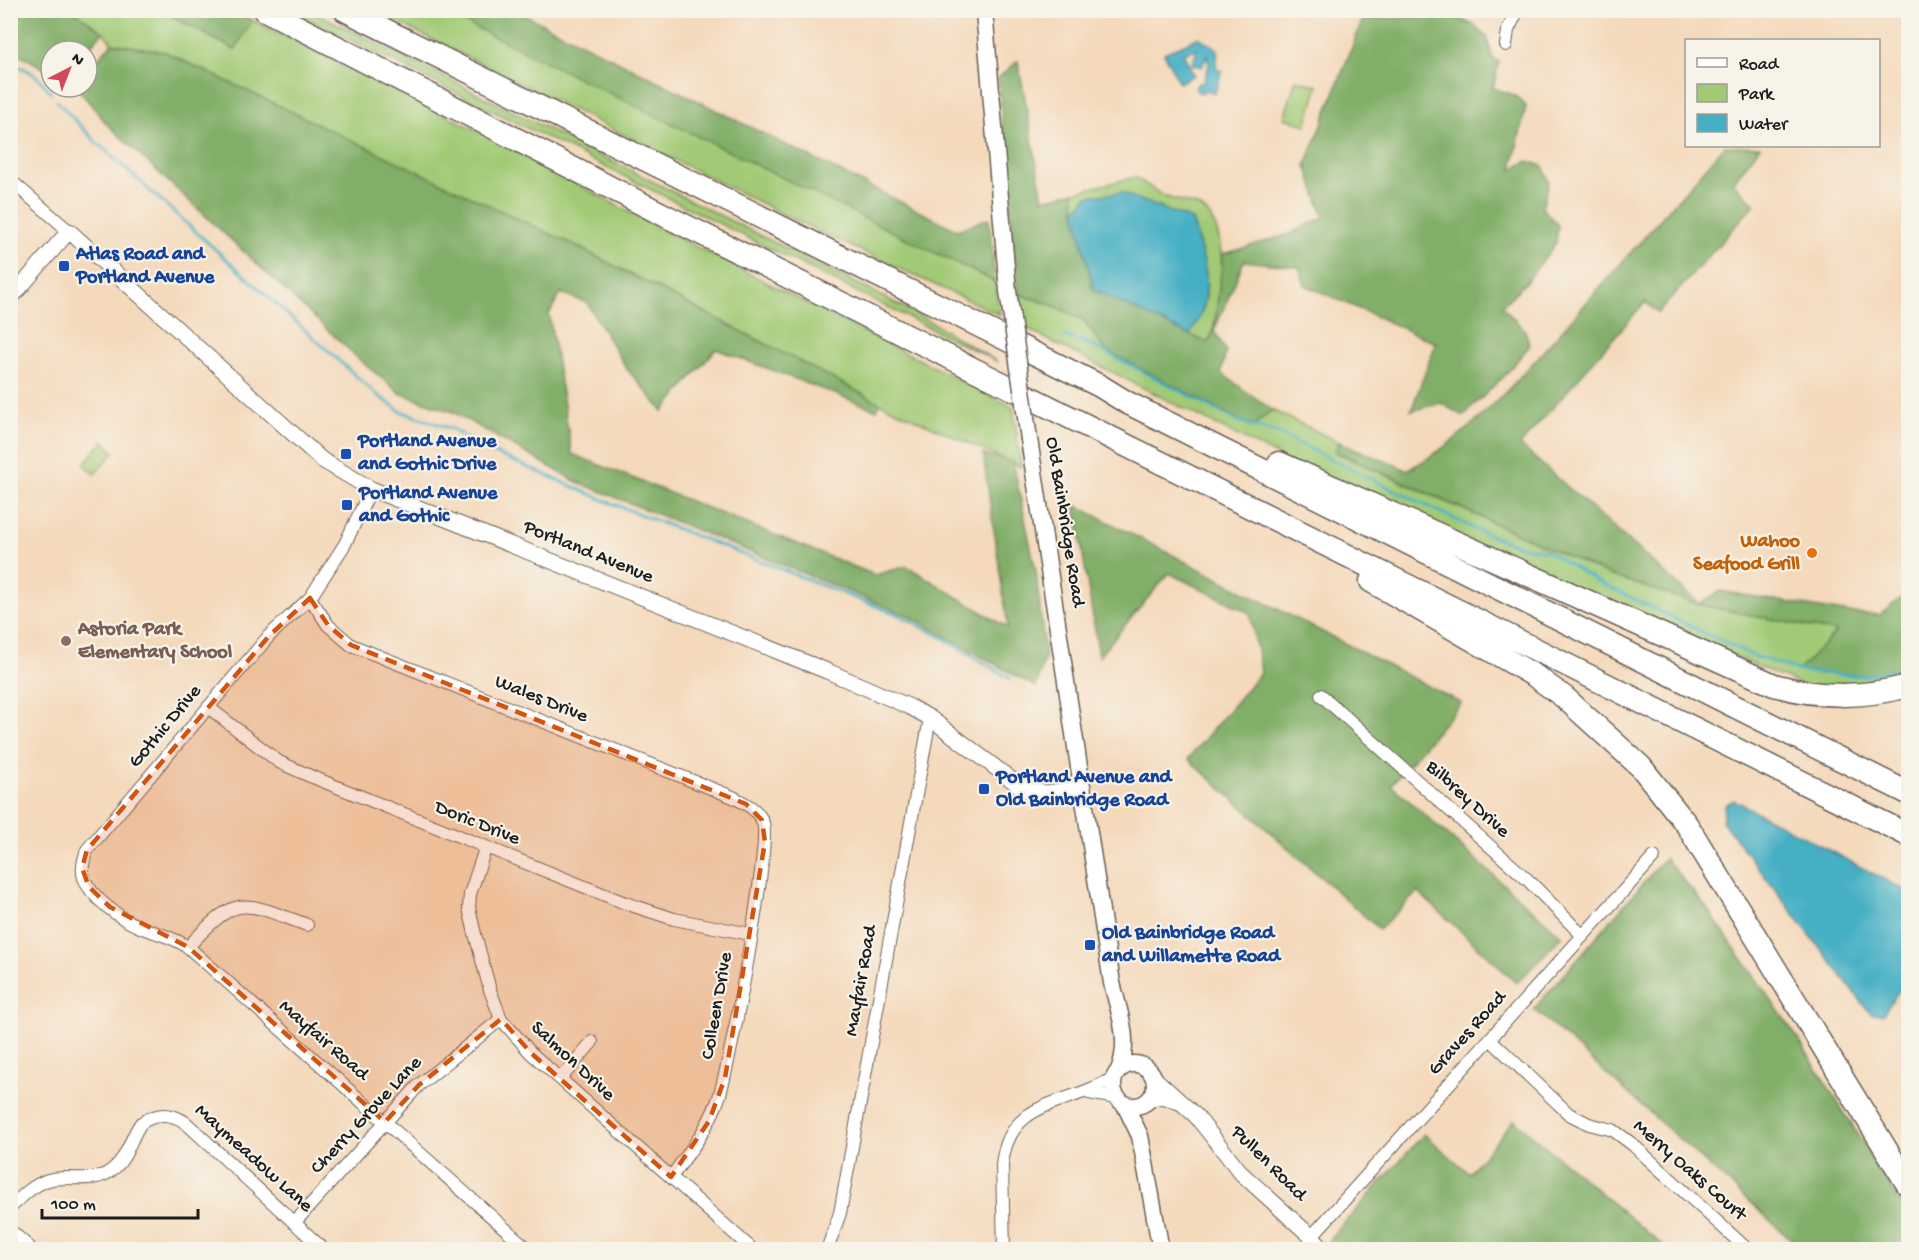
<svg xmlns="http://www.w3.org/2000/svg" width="1919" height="1260" font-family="'Gochi Hand',sans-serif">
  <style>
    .green { fill: #a2ca76; stroke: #5f7349; stroke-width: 1.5 }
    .forest { fill: #81ae67; stroke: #4e6542; stroke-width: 1.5 }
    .water { fill: #45afc4; stroke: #306670; stroke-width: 1.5 }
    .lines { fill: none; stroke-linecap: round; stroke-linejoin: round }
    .stream { stroke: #45afc4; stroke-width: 3 }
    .minor-casing { stroke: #685e54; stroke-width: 14 }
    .tertiary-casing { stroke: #685e54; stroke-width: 17 }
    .secondary-casing { stroke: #685e54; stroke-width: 19 }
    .motorway-casing { stroke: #685e54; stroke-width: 25 }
    .minor { stroke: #fff; stroke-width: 12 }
    .tertiary { stroke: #fff; stroke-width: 15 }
    .secondary { stroke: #fff; stroke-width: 16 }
    .motorway { stroke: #fff; stroke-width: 22 }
    .secondary-bridge-casing { stroke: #685e54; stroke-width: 19; stroke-linecap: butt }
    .secondary-bridge { stroke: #fff; stroke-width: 16 }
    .marked { fill: #d4530e; fill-opacity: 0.2; stroke: #d4530e; stroke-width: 4.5; stroke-dasharray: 12 8; stroke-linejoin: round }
    .transit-dot { fill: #1a4fb4; stroke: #f7f3e8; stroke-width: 2 }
    .food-dot { fill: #e8710a; stroke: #f7f3e8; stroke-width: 2 }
    .education-dot { fill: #8d6e63; stroke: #f7f3e8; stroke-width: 2 }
    .labels { text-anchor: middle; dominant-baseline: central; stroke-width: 4.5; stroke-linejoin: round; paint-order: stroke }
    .transit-label { font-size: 20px; font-weight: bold; fill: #164399; stroke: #f7f3e8; text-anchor: start }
    .street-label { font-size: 20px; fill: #1c1c1c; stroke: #f7f3e8 }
    .food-label { font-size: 20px; font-weight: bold; fill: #c56008; stroke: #f7f3e8; text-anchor: end }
    .education-label { font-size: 20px; font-weight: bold; fill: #785e54; stroke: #f7f3e8; text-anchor: start }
  </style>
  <rect width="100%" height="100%" fill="#f7f3e8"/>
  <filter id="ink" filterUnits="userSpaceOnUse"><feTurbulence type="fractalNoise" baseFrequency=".0167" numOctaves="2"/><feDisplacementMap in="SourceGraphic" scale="12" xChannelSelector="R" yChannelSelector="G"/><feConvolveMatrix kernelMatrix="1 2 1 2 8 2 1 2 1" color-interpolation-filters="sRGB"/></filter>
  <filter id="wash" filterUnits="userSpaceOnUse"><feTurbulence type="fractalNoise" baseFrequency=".008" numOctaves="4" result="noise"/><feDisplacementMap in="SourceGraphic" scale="24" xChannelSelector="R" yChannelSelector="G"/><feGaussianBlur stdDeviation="1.35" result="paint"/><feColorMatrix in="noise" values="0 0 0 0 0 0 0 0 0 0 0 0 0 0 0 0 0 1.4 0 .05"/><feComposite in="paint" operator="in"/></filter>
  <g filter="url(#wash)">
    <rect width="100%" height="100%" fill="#f4d9bb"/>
    <path class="green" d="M74,11H162L235,49L252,20L507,145L641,219L1013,407L1021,467L880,403L580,248L165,52L112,43L103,32Z
      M292,11H312L917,314L998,362Z
      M375,11H442L516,45L995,282L1000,315L803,224Z
      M1296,79L1318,86L1306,125L1284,118Z
      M1135,177C1145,183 1155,192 1166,197C1176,201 1191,202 1201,208C1233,228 1221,314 1208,343L1189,335C1218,296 1205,262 1192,220L1122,193L1088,196L1075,211L1074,192Z
      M1018,294L1052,305L1084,320L1105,350L1252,427L1272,410L1339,442L1335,452L1609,575L1701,605L1837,632L1798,671L1864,676L1908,667V682L1813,690L1325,480L1023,327Z
      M103,441L114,452L95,474L84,464Z"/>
    <path class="forest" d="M11,10L74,11L103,32L86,51H51V69L46,70L23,56L11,57Z
      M162,11H235L252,20L235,50Z
      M442,11H517L957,230L989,218L995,282Z
      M1454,16L1473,25L1487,37L1492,57L1499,62L1493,88L1514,95L1526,106L1512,169L1528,161L1543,166L1549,182L1542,208L1558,225L1556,243L1527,281L1502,306L1525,331L1530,345L1506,374L1463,416L1441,403L1411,411L1436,343L1305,285L1299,267L1244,261L1214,331L1226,351L1221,373L1272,410L1252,427L1105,350L1084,320L1052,305L1018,294L998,78L1018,61L1043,199L1074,192L1075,211L1094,290L1208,343L1214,331L1223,254L1290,234L1324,217L1306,165L1363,19Z
      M112,43L165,52L580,248L880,403L877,410L716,349L663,411L627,369L587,303L561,293L549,314L572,454L875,575L907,566L1008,628L983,454L1013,462L1036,572L1045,657L1036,687L909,616L575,481L455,413L400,393L362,362L108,125L76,87H87V71Z
      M1725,146H1760L1733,183L1755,204L1658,313L1645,302L1520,445L1700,604L1720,591L1850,613L1880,615L1908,592V667L1864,676L1798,671L1836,632L1701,605L1609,575L1335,451L1339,442L1407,470C1469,439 1525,372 1571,320C1622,262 1674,204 1725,146Z
      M1075,505L1461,703L1391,785L1562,936L1517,983L1418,892L1379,929L1188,759L1261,672L1250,613L1169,573L1099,656Z
      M1665,858L1705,906L1797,1037L1908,1215V1249H1802L1534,1009Z
      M1514,1120L1667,1249L1326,1250L1331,1238L1424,1134L1469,1173Z"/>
    <path class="water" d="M1199,37L1218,50L1216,69L1222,71L1215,93L1207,90L1200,93L1195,89L1198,83H1203L1209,65L1207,55L1202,67L1192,64L1197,49L1183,53L1194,75L1179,83L1164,53Z
      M1122,193L1192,220C1205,262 1218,296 1189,335L1094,290L1075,211L1088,196Z
      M1734,800L1908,892V978L1883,1014H1871L1722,821L1725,805Z"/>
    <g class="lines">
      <path class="stream" d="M10,66C28,65 42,80 51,93
        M57,101L95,141L376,394L400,411L452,429L487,450L611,503L899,615L945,639L1011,679
        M1065,336L1090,344L1238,421L1277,433L1479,531L1519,546L1547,551L1598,582L1751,655L1805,672L1864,676L1908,667"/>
    </g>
  </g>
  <g filter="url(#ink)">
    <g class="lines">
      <g class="minor-casing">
        <path id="minor" d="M1506,45L1508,30L1518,10
          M10,180L69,231
          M371,489L345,544L310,598L269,636L87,850C84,859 81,868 84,878C91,898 121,919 140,927C157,934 172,936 188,947L529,1250
          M310,598L328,625L351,645L733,797C745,803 759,810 763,823C771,845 729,1074 717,1103C706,1131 689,1153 671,1177
          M1321,695L1529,881L1583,936
          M208,707L279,762L310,776L625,903L674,919L750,934
          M485,849L470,894L469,908L475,934L490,990L501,1019L531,1053L753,1250
          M188,947C238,893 241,901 307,925
          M1490,1039L1569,1114L1589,1124L1613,1130L1632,1144L1748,1250
          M560,1079L592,1042
          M1089,1093L1117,1098
          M10,1208C21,1197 33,1185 48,1180C69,1174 93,1185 112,1170C128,1158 130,1138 141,1123C157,1113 169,1112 185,1122L324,1250
          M294,1223L419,1085L501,1019
          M1311,1237L1654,857
          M827,1250L840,1213L930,718
          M1004,1250L1002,1165C1009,1097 1068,1107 1113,1078"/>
      </g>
      <g class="tertiary-casing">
        <path id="tertiary" d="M10,299L69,231L322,460L371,489L827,671L910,707L930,718L1025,790L1047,793L1083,788
          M1154,1078L1196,1116L1242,1174L1326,1250
          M1151,1098L1163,1096L1179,1102
          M10,1232L30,1250"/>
      </g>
      <g class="secondary-casing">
        <path id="secondary" d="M984,10L1008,291
          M1029,439L1112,983C1119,1012 1131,1041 1119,1070
          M1113 1085a21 21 0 1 1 42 0a21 21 0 1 1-42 0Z
          M1125,1105L1140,1136L1161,1250"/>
      </g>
      <g class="motorway-casing">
        <path id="motorway" d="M265,10L654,210L1908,835
          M345,10L1100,386L1126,402L1908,793
          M1279,463L1774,685C1821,698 1862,698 1908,686
          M1371,581L1535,676L1564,697L1641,767L1687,825L1908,1185"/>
      </g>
      <use href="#minor" class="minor"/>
      <use href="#tertiary" class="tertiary"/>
      <use href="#secondary" class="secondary"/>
      <use href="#motorway" class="motorway"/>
      <g class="secondary-bridge-casing">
        <path id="secondary-bridge" d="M1008,291L1029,439"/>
      </g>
      <use href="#secondary-bridge" class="secondary-bridge"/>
    </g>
  </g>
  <path class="marked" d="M310,598L328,625L351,645L746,804L762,820L765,842L725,1078L709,1121L671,1177L531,1053L501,1019L419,1085L385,1122L188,947L110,907L89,887L82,868L87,850L269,636Z"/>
  <g class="transit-dot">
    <rect x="58" y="260" width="12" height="12" rx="3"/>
    <rect x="340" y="448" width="12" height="12" rx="3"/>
    <rect x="341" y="499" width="12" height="12" rx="3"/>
    <rect x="978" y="783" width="12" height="12" rx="3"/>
    <rect x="1084" y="939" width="12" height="12" rx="3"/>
  </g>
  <circle class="food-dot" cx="1812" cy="553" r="6"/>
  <circle class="education-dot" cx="66" cy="641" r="6"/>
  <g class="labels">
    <g class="transit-label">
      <text x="76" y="255">Atlas Road and<tspan x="76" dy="23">Portland Avenue</tspan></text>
      <text x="358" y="442">Portland Avenue<tspan x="358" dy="23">and Gothic Drive</tspan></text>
      <text x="359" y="494">Portland Avenue<tspan x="359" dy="23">and Gothic</tspan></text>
      <text x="996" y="778">Portland Avenue and<tspan x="996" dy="23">Old Bainbridge Road</tspan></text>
      <text x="1102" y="934">Old Bainbridge Road<tspan x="1102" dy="23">and Willamette Road</tspan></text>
    </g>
    <g class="street-label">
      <text transform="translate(1064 522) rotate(81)">Old Bainbridge Road</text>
      <text transform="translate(588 553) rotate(22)">Portland Avenue</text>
      <text transform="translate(541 700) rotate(22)">Wales Drive</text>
      <text transform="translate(166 727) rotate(-50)">Gothic Drive</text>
      <text transform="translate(1467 800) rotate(42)">Bilbrey Drive</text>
      <text transform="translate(477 824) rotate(22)">Doric Drive</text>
      <text transform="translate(862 981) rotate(-80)">Mayfair Road</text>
      <text transform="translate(718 1006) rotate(-80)">Colleen Drive</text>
      <text transform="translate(1468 1034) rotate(-48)">Graves Road</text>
      <text transform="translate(323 1041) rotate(41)">Mayfair Road</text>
      <text transform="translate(572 1062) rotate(43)">Salmon Drive</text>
      <text transform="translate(367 1116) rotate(-47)">Cherry Grove Lane</text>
      <text transform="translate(253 1159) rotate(42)">Maymeadow Lane</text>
      <text transform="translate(1268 1164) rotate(45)">Pullen Road</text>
      <text transform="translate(1689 1171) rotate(41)">Merry Oaks Court</text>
    </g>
    <g class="food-label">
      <text x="1800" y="542">Wahoo<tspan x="1800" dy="23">Seafood Grill</tspan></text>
    </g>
    <g class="education-label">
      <text x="78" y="630">Astoria Park<tspan x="78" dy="23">Elementary School</tspan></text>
    </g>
  </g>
  <rect width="1919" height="1260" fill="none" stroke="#f7f3e8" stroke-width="36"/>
  <rect x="1685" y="39" width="195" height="108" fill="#f7f3e8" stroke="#9f9d96" stroke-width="1.5"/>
  <rect x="1697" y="58" width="30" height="9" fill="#ffffff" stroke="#9f9d96" stroke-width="1.5"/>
  <text x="1739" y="69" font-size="18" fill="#1c1c1c">Road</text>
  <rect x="1697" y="84" width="30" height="18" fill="#a2ca76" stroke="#9f9d96" stroke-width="1.5"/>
  <text x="1739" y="99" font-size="18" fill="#1c1c1c">Park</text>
  <rect x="1697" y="114" width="30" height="18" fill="#45afc4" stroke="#9f9d96" stroke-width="1.5"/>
  <text x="1739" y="129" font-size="18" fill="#1c1c1c">Water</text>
  <g transform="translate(69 69) rotate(42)"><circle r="28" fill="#f7f3e8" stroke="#9f9d96" stroke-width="1.5"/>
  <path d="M0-4.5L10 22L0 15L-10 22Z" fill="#d1495b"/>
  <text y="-9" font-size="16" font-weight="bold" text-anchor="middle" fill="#1c1c1c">N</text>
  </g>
  <path d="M42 1209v9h156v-9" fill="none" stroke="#1c1c1c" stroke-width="3"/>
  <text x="51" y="1209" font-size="18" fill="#1c1c1c" stroke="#f7f3e8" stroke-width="4.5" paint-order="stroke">100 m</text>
</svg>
